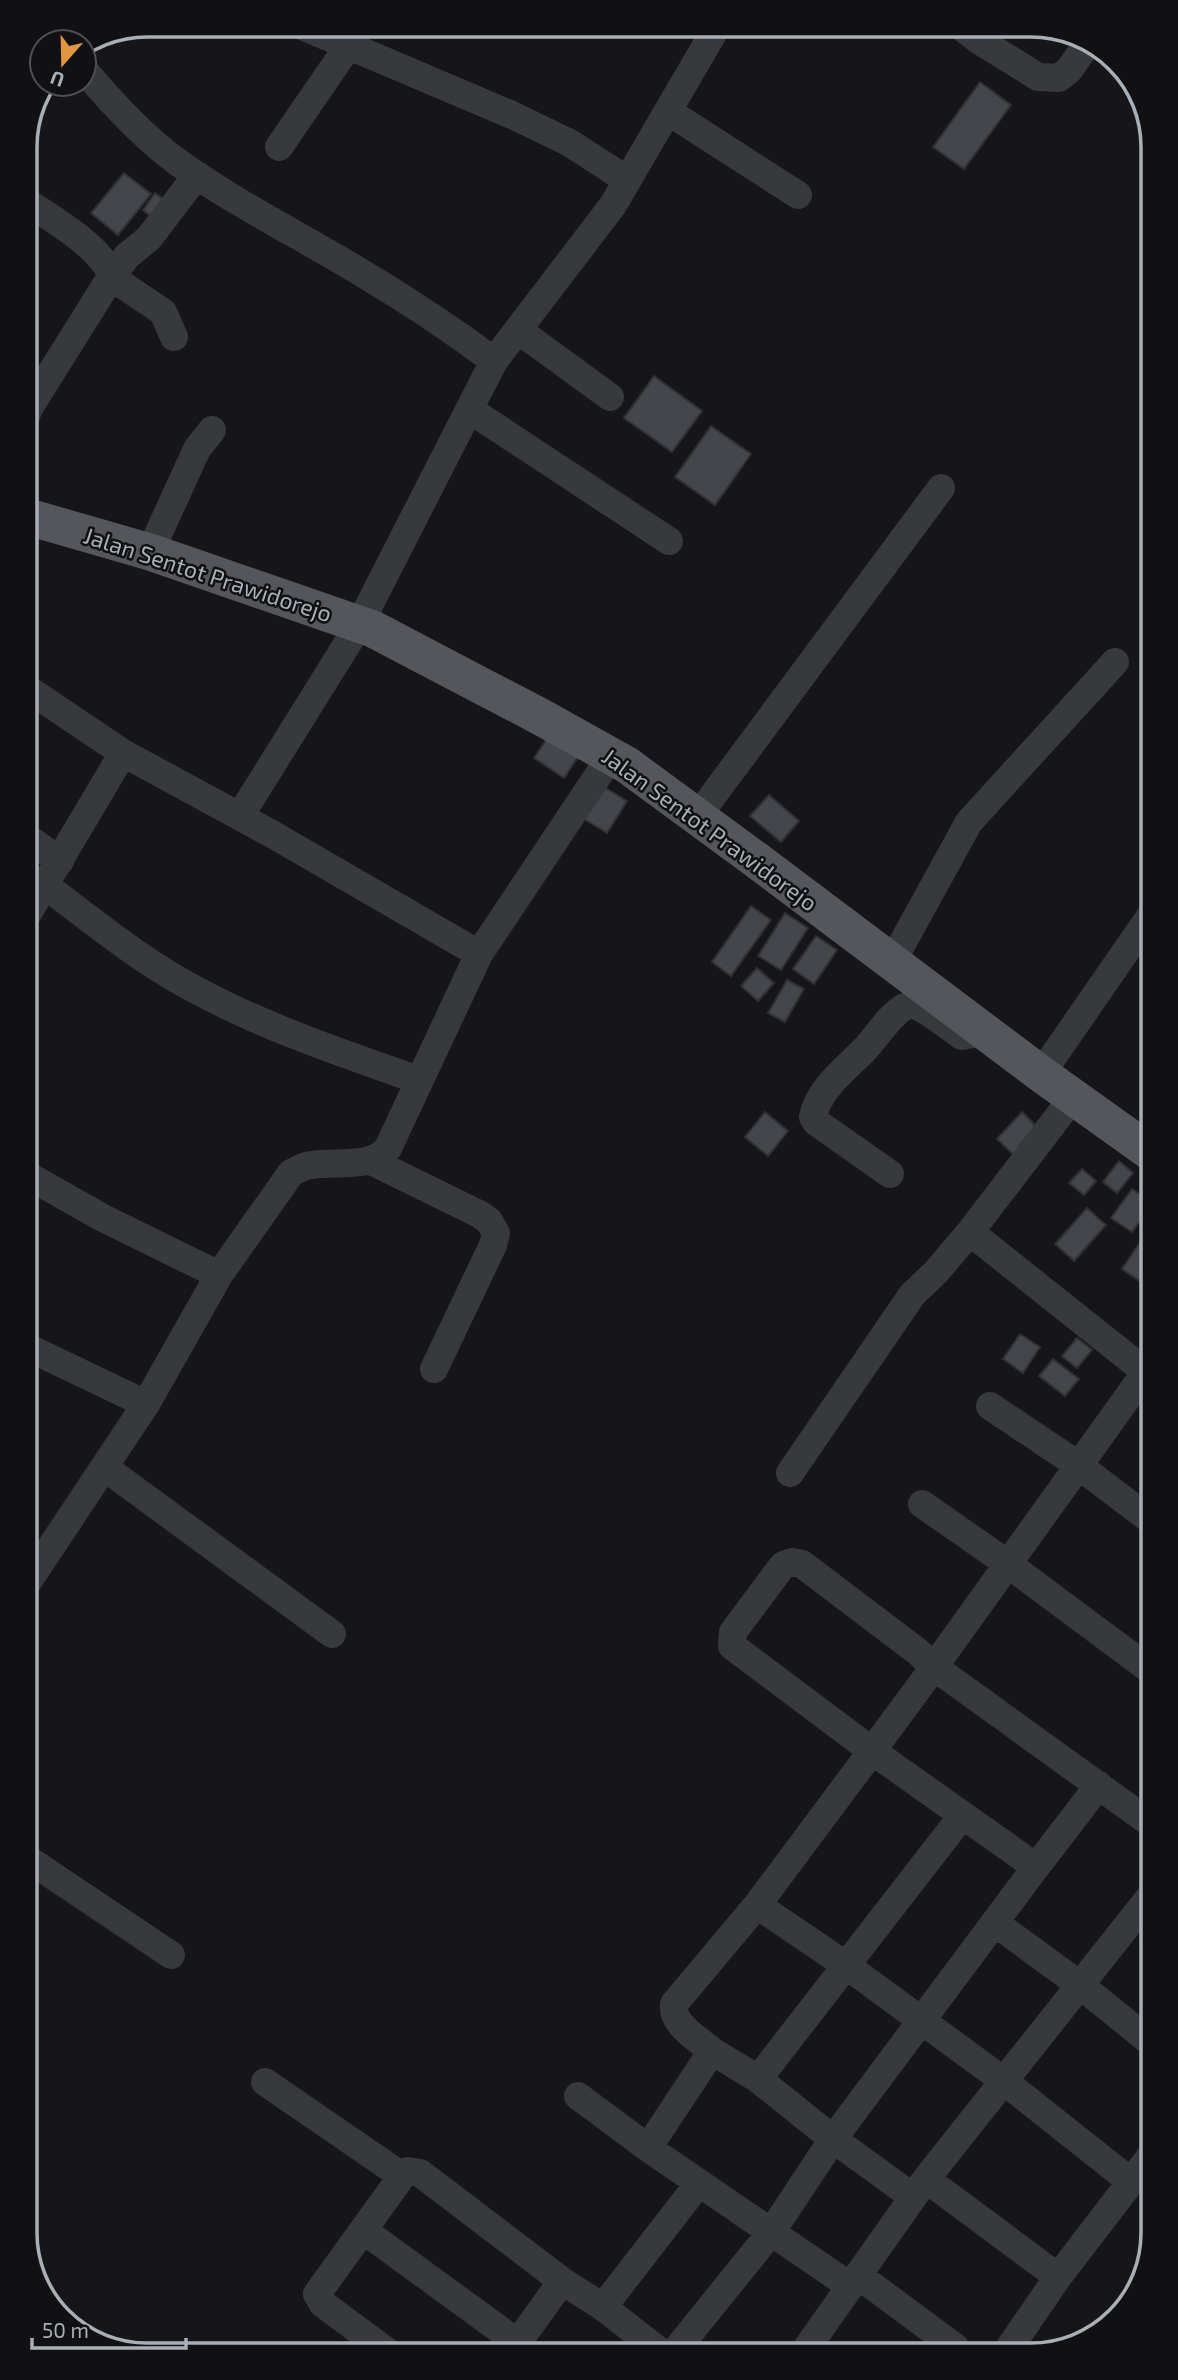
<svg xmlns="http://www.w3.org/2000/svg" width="1178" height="2380" font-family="'Exo 2',sans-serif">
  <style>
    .building { fill: #45464b; stroke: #303133; stroke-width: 2 }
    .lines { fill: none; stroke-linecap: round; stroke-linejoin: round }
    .minor { stroke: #37393c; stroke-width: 28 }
    .major { stroke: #54565b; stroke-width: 37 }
    .labels { text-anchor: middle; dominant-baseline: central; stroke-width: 5; stroke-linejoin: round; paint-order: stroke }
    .street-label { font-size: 23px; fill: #a9afb7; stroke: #111113 }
    .rim { fill: none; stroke: #a9afb7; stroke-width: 3.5 }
  </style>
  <rect width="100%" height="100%" fill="#161618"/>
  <path class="building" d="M980,82L1011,105L964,169L933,147Z
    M124,173L151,194L118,235L91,213Z
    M155,193L166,201L154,219L143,210Z
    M654,376L702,411L672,452L624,418Z
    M711,426L751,454L715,505L675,477Z
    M550,734L580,754L564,778L534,758Z
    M599,784L627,801L607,833L579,816Z
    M769,795L799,821L781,842L750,816Z
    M751,906L771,920L731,976L712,962Z
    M785,913L808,928L781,970L758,956Z
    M816,936L837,950L814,984L793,969Z
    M757,968L774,983L758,1001L741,986Z
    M787,980L804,989L785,1022L768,1013Z
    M765,1112L788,1131L768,1156L745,1137Z
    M1022,1112L1042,1132L1017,1158L997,1139Z
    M1119,1161L1133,1173L1117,1193L1103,1182Z
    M1082,1169L1096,1181L1084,1195L1069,1183Z
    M1132,1189L1153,1203L1132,1232L1111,1218Z
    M1087,1208L1106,1225L1074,1261L1055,1244Z
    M1153,1223V1270L1144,1284L1122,1269Z
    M1020,1334L1040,1347L1023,1373L1003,1359Z
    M1077,1338L1092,1350L1077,1368L1062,1356Z
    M1053,1359L1079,1379L1065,1396L1039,1376Z"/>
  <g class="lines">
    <path class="minor" d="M300,25L512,115L570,143L627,180
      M959,25L980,41L1038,77L1059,78L1069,70L1088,43
      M84,70C111,102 144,138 179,163C235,203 297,234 357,270C404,298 450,328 494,361
      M669,112L798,195
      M279,147L349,45L358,25
      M518,330L610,397
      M174,337L163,312L111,277L127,256L149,238L197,175
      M470,410L669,541
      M25,419L29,408L111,277C105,249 48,216 25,201
      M150,552L197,449L212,430
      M25,687L123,753
      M240,816L359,625L494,361L613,205L718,25
      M697,817L941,488
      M25,836L60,861
      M46,886C94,922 146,965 200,992C269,1029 345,1054 418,1080
      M25,918L123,753L272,834L479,954
      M892,962L969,822L1115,662
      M1041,1074L1153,912
      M371,1161L481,1215L489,1221L496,1233L493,1245L434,1369
      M25,1174L103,1218L219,1275
      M890,1174L816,1122L813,1117C818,1089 847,1068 865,1049C876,1038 896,1005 912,1005C923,1006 952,1029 962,1036L982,1032
      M970,1232L1146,1372
      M25,1346L146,1404
      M990,1406L1078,1465L1153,1522
      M104,1467L332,1634
      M790,1473L912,1295L936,1272L970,1232L1074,1096
      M922,1504L1008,1564L1153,1672
      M25,1586L146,1404L219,1275L291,1173C298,1170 304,1165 312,1165C336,1161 372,1169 388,1148L479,954L611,756
      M1153,1825L934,1667L918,1652L802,1564L792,1562L783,1565L733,1632L732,1646L872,1751L934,1667L1153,1362
      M25,1857L171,1955
      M1036,1867L1099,1785
      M757,1905L847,1966L1004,2081L1130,2181
      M995,1923L1080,1985L1153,1893
      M712,2051L758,2079
      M265,2082L402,2176
      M578,2096L648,2148L712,2051C698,2039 671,2024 674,2004L757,1905L872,1751L1036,1867L833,2139L772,2231L676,2350
      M648,2148L850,2286
      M926,2179L1058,2277
      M913,2197L833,2139L758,2079L962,1816
      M363,2230L518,2343
      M859,2276L955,2347
      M603,2307L658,2350
      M1010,2347L1058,2277L1153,2153
      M806,2349L926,2179L1080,1985L1153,2044
      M511,2352L562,2281
      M389,2353L323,2304L317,2294L402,2176L408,2171L420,2173L562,2281L603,2307L699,2183"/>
    <path class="major" d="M25,516L150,552L373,629L541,717L627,765L755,859L1041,1074L1153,1154"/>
  </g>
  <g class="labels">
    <g class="street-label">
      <text transform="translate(208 574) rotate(18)">Jalan Sentot Prawidorejo</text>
      <text transform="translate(710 829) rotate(36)">Jalan Sentot Prawidorejo</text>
    </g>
  </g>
  <path d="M0 0H1178V2380H0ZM147 37H1031A110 110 0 0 1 1141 147V2233A110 110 0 0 1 1031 2343H147A110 110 0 0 1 37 2233V147A110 110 0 0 1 147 37Z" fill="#111113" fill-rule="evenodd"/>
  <path class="rim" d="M147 37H1031A110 110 0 0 1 1141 147V2233A110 110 0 0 1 1031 2343H147A110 110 0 0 1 37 2233V147A110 110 0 0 1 147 37Z"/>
  <g transform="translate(63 63) rotate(200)"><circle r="33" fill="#111113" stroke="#4e5055" stroke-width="2"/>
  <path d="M0-5L12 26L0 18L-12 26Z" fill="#e29543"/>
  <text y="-10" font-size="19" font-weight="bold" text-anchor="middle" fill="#a9afb7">U</text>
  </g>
  <path d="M32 2338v10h154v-10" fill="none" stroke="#a9afb7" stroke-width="3.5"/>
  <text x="42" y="2338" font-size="21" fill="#a9afb7" stroke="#111113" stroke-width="5" paint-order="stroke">50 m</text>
</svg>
